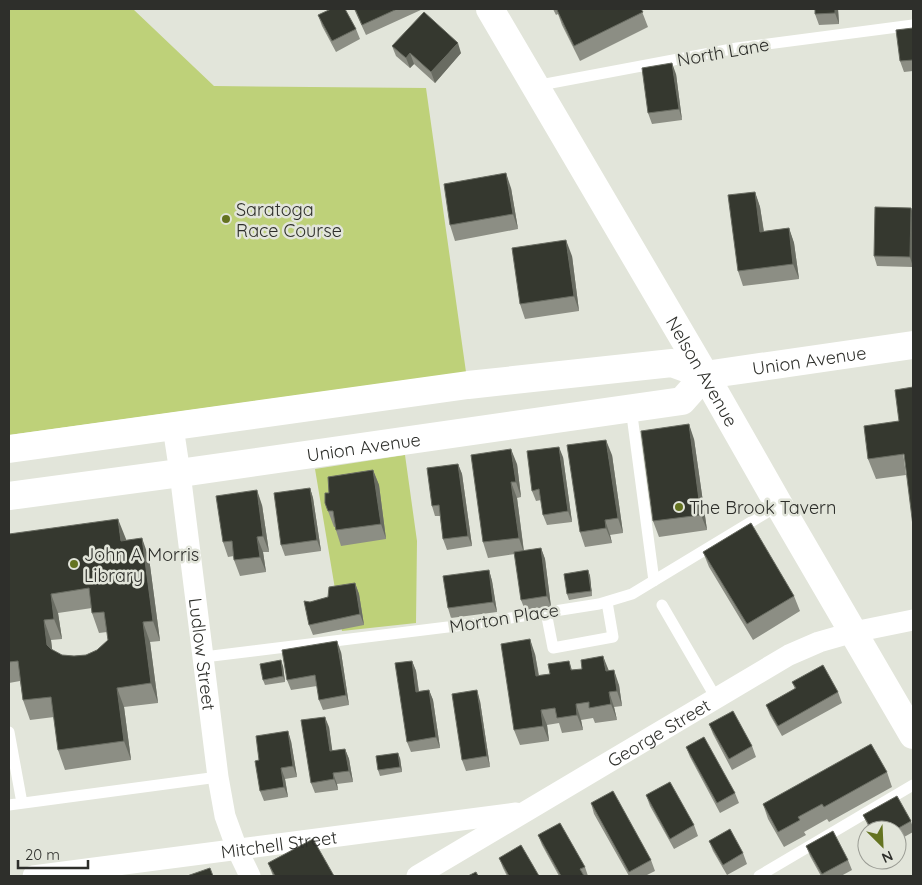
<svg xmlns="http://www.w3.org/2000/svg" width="922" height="885" font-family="Quicksand,sans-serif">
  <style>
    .green { fill: #bed179 }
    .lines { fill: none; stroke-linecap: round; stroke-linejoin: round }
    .service { stroke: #fff; stroke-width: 11 }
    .minor { stroke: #fff; stroke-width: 21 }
    .tertiary { stroke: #fff; stroke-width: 28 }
    .secondary { stroke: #fff; stroke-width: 28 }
    .wall { fill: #8c8e84; fill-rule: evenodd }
    .shaded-wall { fill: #696c62 }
    .building { fill: #35382f; stroke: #696c62; fill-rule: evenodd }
    .poi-dot { fill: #647320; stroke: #e2e5da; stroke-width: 2 }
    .labels { text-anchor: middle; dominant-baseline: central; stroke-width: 5; stroke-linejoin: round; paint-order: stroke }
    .street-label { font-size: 18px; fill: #2e2f2b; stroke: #e2e5da }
    .poi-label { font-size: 18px; fill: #2e2f2b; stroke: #e2e5da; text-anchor: start }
  </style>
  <rect width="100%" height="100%" fill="#e2e5da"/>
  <path class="green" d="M9,9H133L214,86L426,88L466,372L9,435Z
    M405,455L417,541L416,623L342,631L315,469Z"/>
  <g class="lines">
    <path class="service" d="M535,86L737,48L913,25
      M631,408L654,581
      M662,605L716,698
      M546,612L553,648L613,637L607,602
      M204,657L472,624L599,604L632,594L779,505
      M9,732L22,803
      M9,805L218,777
      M759,876L913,785"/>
    <g class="minor">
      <path id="s1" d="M173,427L180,473L218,777L225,816L237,849L250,876"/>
      <path id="s2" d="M33,876L516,813"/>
      <path id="s3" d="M417,876L789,655L819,642L854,632L913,620"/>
    </g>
    <path class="tertiary" id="s4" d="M490,9L705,375L779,505L913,735"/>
    <g class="secondary">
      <path id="s5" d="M9,449L468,385L672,363L705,375L913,345"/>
      <path id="s6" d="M9,496L180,473L682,401L705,375"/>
    </g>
  </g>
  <path class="wall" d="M354,9H423L366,35Z
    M553,9H641L648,27L580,61L562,25L558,14L556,15Z
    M815,9H838L839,24L819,25L815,14Z
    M318,15L356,29L360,39L336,52L322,26Z
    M913,28V71L904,72L900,61Z
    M392,46L461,53L435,83L414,64L410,68L396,56Z
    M676,74L682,120L652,124L648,113Z
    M511,188L518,229L455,241L450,225Z
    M755,192L760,207L764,231L789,228L794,243L799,279L743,286L738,271Z
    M911,208L913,214V267L877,266L874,256Z
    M572,256L579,311L525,319L520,304Z
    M899,421L906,475L876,479L868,459Z
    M694,439L707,530L659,537L653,521Z
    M612,455L623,533L610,535L612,543L585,547L580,532Z
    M563,457L572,522L547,525L543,515L541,500L536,501L532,491Z
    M458,464L462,474L472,546L447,550L443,539L440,516H435L432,506Z
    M517,464L521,497L517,498L524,551L541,548L545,559L551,607L525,610L521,600L515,554L488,558L483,542Z
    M373,470L379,485L386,539L341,546L335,527H334L325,503L329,493Z
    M310,488L313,498L321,551L285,556L281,545Z
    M262,505L269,552H263L266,572L240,576L234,560V556L228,557L223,542Z
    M9,534L126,540L149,558L160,641L150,642L158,703L124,707L131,760L65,770L58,750L54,717L30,720L23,700L20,681L9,683ZM92,608V613L99,633L107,632L108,640L97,650L86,655L74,656L62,655L52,650L51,640L62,639L58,613Z
    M703,552L794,596L800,611L753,640L709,567Z
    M489,570L492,581L497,612L451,618L448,608Z
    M588,570L590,576L592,596L569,600L567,594Z
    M355,583L359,594L364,625L313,635L309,625L310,602L328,597Z
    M341,652L349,705L323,710L319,700L317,686L291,690L287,680Z
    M535,654L539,675L550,674L569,661L572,670L608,671L619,685L622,706L614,707L617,720L595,723L593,718L581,720L583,730L562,733L559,723L547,725L549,741L520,745L514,730Z
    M412,661L416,671L419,691L429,690L433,700L440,748L411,752L407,742Z
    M283,666L285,682L265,685L263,680Z
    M792,682L838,692L842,703L782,736L770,715L766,705L795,689Z
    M480,701L490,767L466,771L462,760Z
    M709,724L752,746L756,757L732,770L713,734Z
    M329,727L332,751L345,749L349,759L353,782L337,784L338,790L315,793L311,783Z
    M291,741L297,777L285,779L288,797L264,801L260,791L259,760Z
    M686,747L735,793L739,803L720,813L690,757Z
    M400,758L402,772L380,776L378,770Z
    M887,772L892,787L829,822L827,819L804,832L806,835L784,847L768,819L763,804Z
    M646,795L694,825L698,836L674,849L650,806Z
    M591,803L651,860L655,871L645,876H629L594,814Z
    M863,815L911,821L913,828V832L897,841V830H870Z
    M538,835L585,867L588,876H559L542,845Z
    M709,841L743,853L747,864L727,875L713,851Z
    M806,846L848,860L852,870L841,876H821L810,856Z
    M499,858L539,876H507L503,868Z
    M268,863L334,876H273Z"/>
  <path class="shaded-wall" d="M835,9H838L839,24L835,13Z
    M458,43L461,53L435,83L431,72Z
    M410,53L414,64L410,68L406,58Z
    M672,63L676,74L682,120L679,109Z
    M506,173L511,188L518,229L513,214Z
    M755,192L760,207L766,247L760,232Z
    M911,208L913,214V267L910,257Z
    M789,228L794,243L799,279L793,264Z
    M566,240L572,256L579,311L574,296Z
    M689,424L694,439L707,530L701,515Z
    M606,440L612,455L623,533L618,518Z
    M559,447L563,457L572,522L568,511Z
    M511,449L517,464L521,497L516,482Z
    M458,464L462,474L472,546L468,536Z
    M373,470L379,485L386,539L381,524Z
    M511,482L517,498L524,553L519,538Z
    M310,488L313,498L321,551L317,540Z
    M257,490L262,505L269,552L263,536Z
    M118,519L126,539L128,560L121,541Z
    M605,520L610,535L612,543L606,528Z
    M257,537L263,552L266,572L260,557Z
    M142,538L149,558L160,641L153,621Z
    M541,548L545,559L551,607L547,596Z
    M489,570L492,581L497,612L493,602Z
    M588,570L590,576L592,596L591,591Z
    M355,583L359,594L364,625L360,614Z
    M51,594L58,613L62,639L54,619Z
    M44,620L51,640L54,665L47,645Z
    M143,622L150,642L158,703L151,683Z
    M530,639L535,654L541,691L536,676Z
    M337,641L341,652L349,705L346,695Z
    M603,656L609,671H606Z
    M281,660L283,666L285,682L283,676Z
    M412,661L416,671L420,702L416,692Z
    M614,670L619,685L622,706L617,691Z
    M117,688L124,707L131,760L124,741Z
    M429,690L433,700L440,748L436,737Z
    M477,690L480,701L490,767L487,756Z
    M609,692L614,707L617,720L611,704Z
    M576,704L581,720L583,730L577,715Z
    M541,710L547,725L549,741L543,726Z
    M325,717L329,727L334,762L330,751Z
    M288,731L291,741L297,777L293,766Z
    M345,749L349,759L353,782L349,771Z
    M398,753L400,758L402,772L400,767Z
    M281,768L285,779L288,797L284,787Z
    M333,773L337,784L338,790L334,779Z"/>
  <path class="building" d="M331,9H345L356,29L332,41L318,15Z
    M355,9H397L362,25Z
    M560,9H641L643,12L574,46L557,10Z
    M815,9H835V13L815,14Z
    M424,12L458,43L431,72L410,53L406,58L392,46Z
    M913,28V60L900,61L896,30Z
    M672,63L679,109L648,113L642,68Z
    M506,173L513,214L450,225L444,184Z
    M755,192L760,232L789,228L793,264L738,271L728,195Z
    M875,207L911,208L910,257L874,256Z
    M566,240L574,296L520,304L512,248Z
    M913,387V526L904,454L868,459L864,426L899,421L895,390Z
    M689,424L701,515L653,521L641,431Z
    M606,440L618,518L605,520L606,528L580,532L567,445Z
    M559,447L568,511L543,515L539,489L532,491L527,451Z
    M511,449L516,482H511L519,538L483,542L471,455Z
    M458,464L468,536L443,539L439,505L432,506L427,468Z
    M373,470L381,524L336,530L333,511H328L325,503V493H329L328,477Z
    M310,488L317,540L281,545L274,493Z
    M257,490L263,536L257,537L260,557L234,560L232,541L223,542L216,496Z
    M118,519L121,541L142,538L153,621L143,622L151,683L117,688L124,741L58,750L51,697L23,700L18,661L9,662V534ZM89,588L92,613L104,612L108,640L97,650L86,655L74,656L62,655L51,649L47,645L44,620L54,619L51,594Z
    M751,523L794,596L747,624L703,552Z
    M541,548L547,596L521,600L514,552Z
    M489,570L493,602L448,608L443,576Z
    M588,570L591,591L567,594L564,574Z
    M355,583L360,614L309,625L304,601L310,602L328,597L329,587Z
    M530,639L536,676L550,674L548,664L569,661L571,670L582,669L581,660L603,656L606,671L614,670L617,691L609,692L611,704L589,708V702L576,704L577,715L557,718L555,708L541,710L543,726L514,730L501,644Z
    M337,641L346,695L319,700L315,675L287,680L282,650Z
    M281,660L283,676L263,680L260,664Z
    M412,661L416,692L429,690L436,737L407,742L395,663Z
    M823,665L838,692L778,726L766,705L796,688L792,682Z
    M477,690L487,756L462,760L452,694Z
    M733,711L752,746L729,759L709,724Z
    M325,717L330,751L345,749L349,771L333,773L334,779L311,783L301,720Z
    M288,731L293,766L281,768L284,787L260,791L255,761L259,760L256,736Z
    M704,737L735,793L717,803L686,747Z
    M871,744L887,772L824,807L822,804L798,817L800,820L778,832L763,804Z
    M398,753L400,767L378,770L376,756Z
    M670,782L694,825L670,839L646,795Z
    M613,791L651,860L629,872L591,803Z
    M897,796L911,821L895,830H884L882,825L872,830L863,815Z
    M560,823L585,867L580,869L584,876H561L538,835Z
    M730,829L743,853L723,865L709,841Z
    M833,831L848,860L822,874L806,846Z
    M313,839L334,876H275L268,863Z
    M521,845L539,876H509L499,858Z
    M210,868L213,876H187Z
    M476,872L478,876H468Z"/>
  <g class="poi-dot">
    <circle cx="226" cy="219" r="5"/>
    <circle cx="679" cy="507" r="5"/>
    <circle cx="74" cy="564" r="5"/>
  </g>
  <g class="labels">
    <g class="street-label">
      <text transform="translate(723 52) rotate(-10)">North Lane</text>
      <text stroke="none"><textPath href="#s5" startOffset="809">Union Avenue</textPath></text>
      <text stroke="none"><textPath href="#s4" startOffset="420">Nelson Avenue</textPath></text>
      <text stroke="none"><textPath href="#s6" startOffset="358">Union Avenue</textPath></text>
      <text transform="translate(504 618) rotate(-9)">Morton Place</text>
      <text stroke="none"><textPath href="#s1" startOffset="229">Ludlow Street</textPath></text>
      <text stroke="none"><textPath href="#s3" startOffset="281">George Street</textPath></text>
      <text stroke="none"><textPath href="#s2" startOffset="248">Mitchell Street</textPath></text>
    </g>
    <g class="poi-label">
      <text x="236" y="209">Saratoga<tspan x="236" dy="21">Race Course</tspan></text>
      <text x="689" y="507">The Brook Tavern</text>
      <text x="84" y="554">John A Morris<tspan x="84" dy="21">Library</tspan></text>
    </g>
  </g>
  <rect width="922" height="885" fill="none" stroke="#2e2f2b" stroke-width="20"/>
  <g transform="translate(882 845) rotate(156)"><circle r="24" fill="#e2e5da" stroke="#9a9c94"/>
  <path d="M0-4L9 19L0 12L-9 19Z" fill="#647320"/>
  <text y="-8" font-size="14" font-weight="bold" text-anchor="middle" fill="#2e2f2b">N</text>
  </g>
  <path d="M18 860v8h70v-8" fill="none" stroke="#2e2f2b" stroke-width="2.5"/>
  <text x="25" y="860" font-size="15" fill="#2e2f2b" stroke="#e2e5da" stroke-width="4" paint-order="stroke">20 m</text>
</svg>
